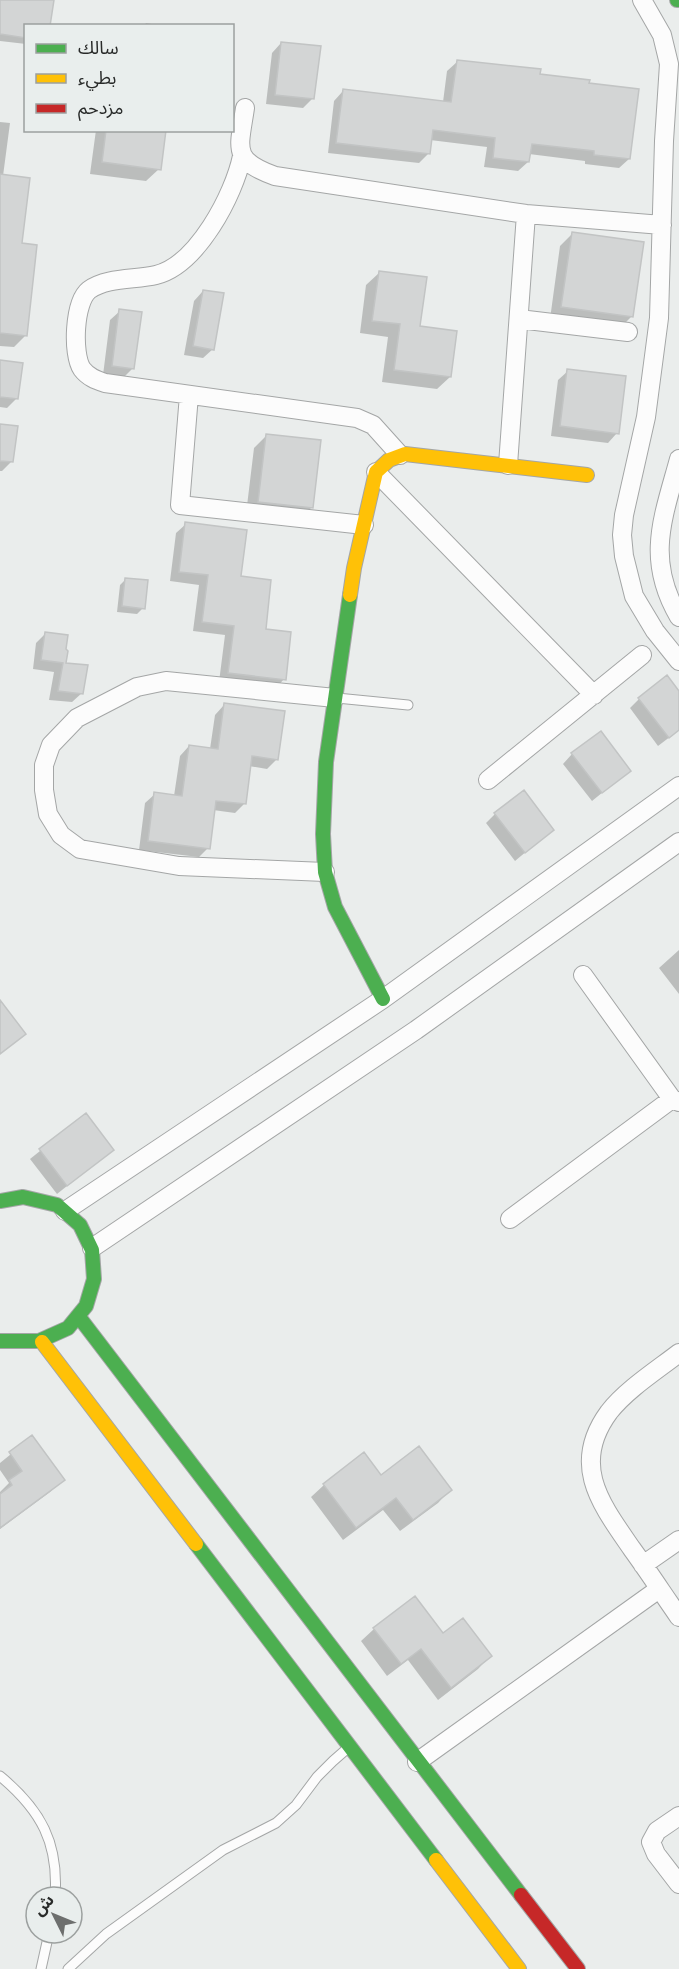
<svg xmlns="http://www.w3.org/2000/svg" width="679" height="1969" font-family="'Zilla Slab','Noto Sans Arabic',serif">
  <style>
    .shadow { fill: #0003 }
    .building { fill: #d3d5d5; stroke: #c2c4c4; stroke-width: 1.5 }
    .lines { fill: none; stroke-linecap: round; stroke-linejoin: round }
    .lane-casing { stroke: #a4a6a6; stroke-width: 11 }
    .street-casing { stroke: #a4a6a6; stroke-width: 20 }
    .fast-casing { stroke: #a4a6a6; stroke-width: 16 }
    .slow-casing { stroke: #a4a6a6; stroke-width: 16 }
    .jam-casing { stroke: #a4a6a6; stroke-width: 16 }
    .lane { stroke: #fcfcfc; stroke-width: 9 }
    .street { stroke: #fcfcfc; stroke-width: 18 }
    .fast { stroke: #4caf50; stroke-width: 14 }
    .slow { stroke: #ffc107; stroke-width: 14 }
    .jam { stroke: #c62828; stroke-width: 14 }
  </style>
  <rect width="100%" height="100%" fill="#eaedec"/>
  <path class="shadow" d="M0,0H52L26,26V44L0,41Z
    M146,23L163,26H144Z
    M281,43L313,98L303,108L266,104L272,53Z
    M457,62L588,84L629,159L619,168L585,164V161L529,154L528,162L518,171L484,167L487,147L430,140L429,153L419,163L328,153L334,101L343,91L443,102L447,71Z
    M0,122L10,123L3,176L25,336L14,347L0,346Z
    M96,130H164L159,169L146,181L90,174Z
    M573,233L632,316L619,329L550,319L560,246Z
    M379,273L419,327L450,377L437,389L382,382L388,337L360,333L366,285Z
    M203,291L213,349L203,358L184,355L194,301Z
    M120,311L133,368L123,378L103,375L110,320Z
    M0,362L17,398L7,408L0,407Z
    M568,371L617,433L608,443L551,436L558,380Z
    M0,426L11,462L2,471H0Z
    M267,435L312,507L299,520L246,514L254,448Z
    M186,524L264,630L284,679L275,689L219,682L225,635L193,631L199,585L170,581L176,533Z
    M126,579L143,608L137,614L117,612L120,585Z
    M46,633L82,693L72,702L49,700L54,672L33,669L36,643Z
    M679,693V730L658,746L630,708L639,699Z
    M224,705L277,759L267,769L249,766L244,804L235,813L213,810L208,848L199,857L139,850L145,803L155,794L174,796L180,756L189,746L210,749L215,715Z
    M572,754L629,771L592,801L563,764Z
    M495,814L552,830L515,861L486,823Z
    M679,950V994L659,968Z
    M85,1115L112,1150L57,1194L30,1159Z
    M32,1437L63,1480L50,1492L0,1529V1492L9,1483L0,1470V1463Z
    M381,1477L450,1490L438,1503L400,1531L383,1510L343,1540L311,1497L324,1485Z
    M374,1629L443,1635L490,1656L478,1669L438,1700L408,1660L387,1676L361,1641Z"/>
  <path class="building" d="M0,0H54L50,26H26V38L0,34Z
    M281,42L321,46L314,99L275,95Z
    M457,60L541,69L540,74L590,80L589,83L639,89L630,159L594,155V151L532,144L529,162L493,158L495,138L433,130L430,154L336,143L343,89L451,102Z
    M106,130H166L161,170L102,162Z
    M0,174L30,178L22,243L37,245L27,336L0,333Z
    M572,232L644,242L633,317L561,307Z
    M379,271L427,277L420,326L457,331L451,377L394,370L400,324L372,321Z
    M203,290L224,293L214,350L193,346Z
    M119,309L142,312L134,369L112,366Z
    M0,360L23,363L18,399L0,397Z
    M567,369L626,376L619,434L560,426Z
    M0,424L18,426L13,462L0,461Z
    M266,434L321,440L313,508L258,502Z
    M185,522L247,530L241,576L271,580L266,629L291,632L286,680L228,673L234,626L202,622L208,575L179,572Z
    M125,578L148,580L145,609L122,606Z
    M45,632L68,635L66,649L68,651L66,663L88,665L83,694L58,691L63,663L41,660Z
    M667,675L679,691V730L669,738L638,698Z
    M224,703L285,711L278,760L252,756L246,804L216,801L210,849L148,841L154,792L182,796L189,745L218,749Z
    M601,731L631,771L602,793L571,753Z
    M524,790L554,830L525,853L494,813Z
    M0,1000L26,1034L0,1054Z
    M86,1113L114,1150L67,1186L39,1149Z
    M32,1435L65,1480L0,1528V1494L12,1485L9,1480L22,1471L9,1452Z
    M419,1446L452,1490L413,1520L396,1498L356,1528L323,1484L364,1452L381,1475Z
    M415,1596L443,1633L463,1618L492,1656L451,1688L421,1649L401,1664L373,1628Z"/>
  <g class="lines">
    <g class="lane-casing">
      <path id="lane" d="M337,698L408,705
        M0,1776C41,1810 59,1843 55,1897
        M41,1969L49,1933
        M68,1969L106,1934L223,1850L276,1823L296,1805L317,1777L333,1761L349,1747"/>
    </g>
    <g class="street-casing">
      <path id="street" d="M642,0L662,35L669,64L664,141L659,318L646,417L624,515L622,535L624,556L634,596L655,631L679,661
        M245,108C239,149 231,160 275,176L526,214L662,225
        M242,156C234,195 197,265 156,275C135,280 107,277 89,290C74,302 72,354 82,369C88,377 96,380 105,383L357,418L373,425L400,455
        M519,319L628,332
        M189,395L180,505L364,525
        M679,459C663,518 645,559 679,617
        M508,465L526,214
        M376,472L594,695
        M488,780L642,655
        M325,872L179,866L80,849L61,835L48,814L44,790V765L51,745L77,718L137,687L166,681L335,698
        M583,975L672,1099L679,1102
        M65,1211L383,999L679,786
        M510,1219L672,1099
        M92,1248L416,1030L679,842
        M679,1353C657,1370 626,1390 609,1412C570,1465 601,1504 632,1549C648,1571 663,1594 679,1617
        M643,1565L679,1540
        M417,1762L659,1589
        M679,1816L657,1831L651,1842L656,1854L679,1884"/>
    </g>
    <g class="fast-casing">
      <path id="fast" d="M677,0H679
        M350,595L326,762L323,834L325,872L335,907L383,999
        M0,1201L23,1197L57,1205L80,1225L92,1250L94,1279L86,1306L68,1328L39,1341H0
        M79,1317L521,1895
        M196,1544L436,1860"/>
    </g>
    <g class="slow-casing">
      <path id="slow" d="M350,595L354,568L376,472L389,460L405,454L587,475
        M42,1342L196,1544
        M436,1860L519,1969"/>
    </g>
    <g class="jam-casing">
      <path id="jam" d="M521,1895L578,1969"/>
    </g>
    <use href="#lane" class="lane"/>
    <use href="#street" class="street"/>
    <use href="#fast" class="fast"/>
    <use href="#slow" class="slow"/>
    <use href="#jam" class="jam"/>
  </g>
  <rect x="24" y="24" width="210" height="108" fill="#e9eeed" stroke="#9ca09f" stroke-width="1.5"/>
  <rect x="36" y="44" width="30" height="9" fill="#4caf50" stroke="#9ca09f" stroke-width="1.5"/>
  <text x="78" y="54" font-size="18" fill="#292b2a">سالك</text>
  <rect x="36" y="74" width="30" height="9" fill="#ffc107" stroke="#9ca09f" stroke-width="1.5"/>
  <text x="78" y="84" font-size="18" fill="#292b2a">بطيء</text>
  <rect x="36" y="104" width="30" height="9" fill="#c62828" stroke="#9ca09f" stroke-width="1.5"/>
  <text x="78" y="114" font-size="18" fill="#292b2a">مزدحم</text>
  <g transform="translate(54 1915) rotate(313)"><circle r="28" fill="#e9eeed" stroke="#9ca09f" stroke-width="1.5"/>
  <path d="M0-4.5L10 22L0 15L-10 22Z" fill="#6d6f6e"/>
  <text y="-9" font-size="16" font-weight="bold" text-anchor="middle" fill="#292b2a">ش</text>
  </g>
</svg>
